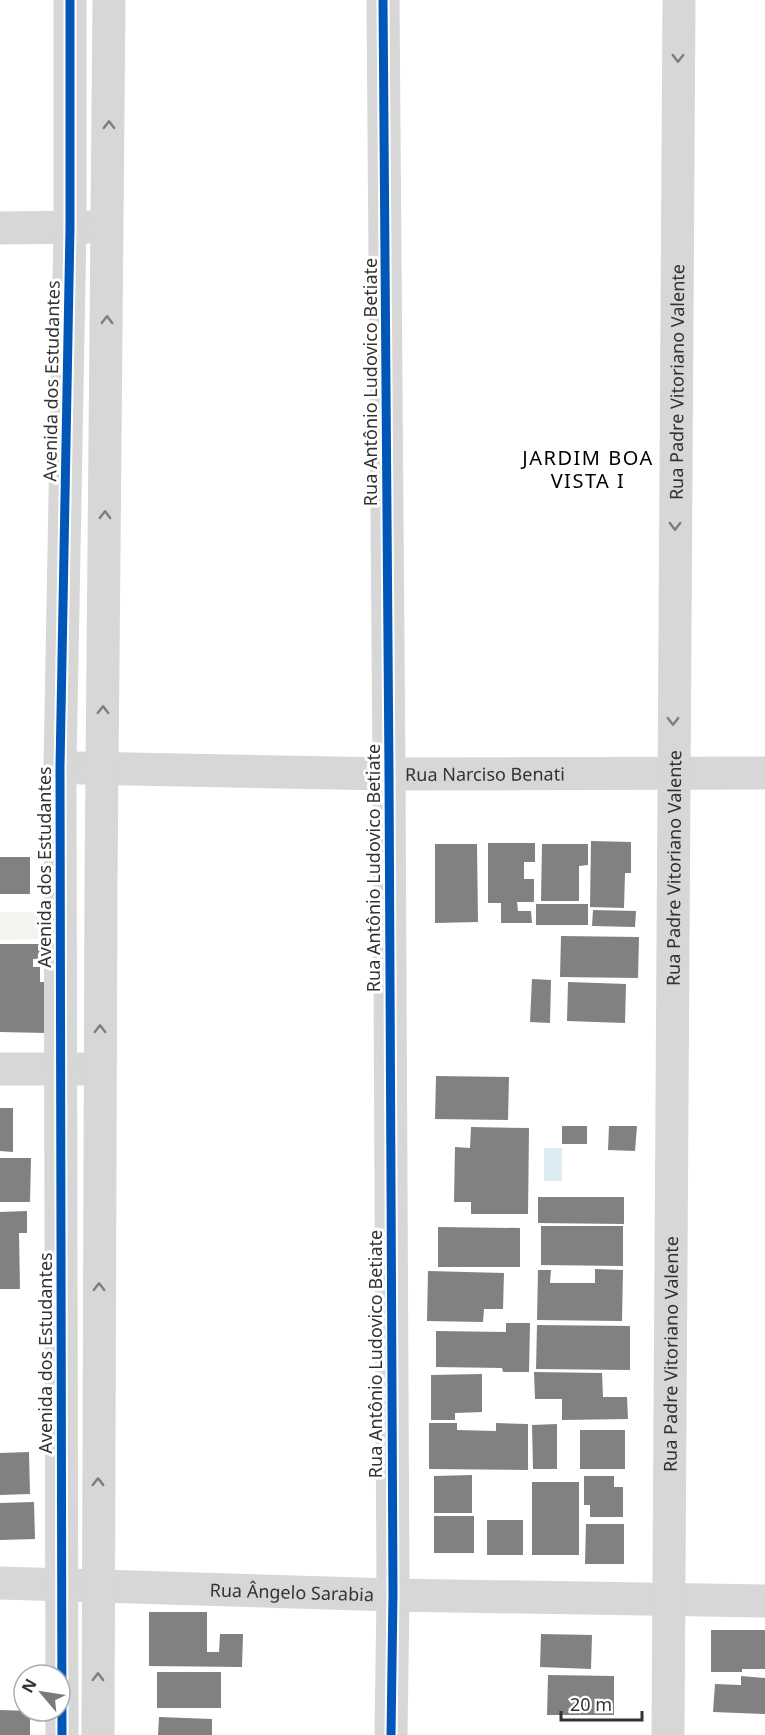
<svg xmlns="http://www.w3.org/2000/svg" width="765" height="1735" font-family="'Noto Sans',sans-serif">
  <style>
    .green { fill: #f1f5ed }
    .water { fill: #ddebf3 }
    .building { fill: #818181 }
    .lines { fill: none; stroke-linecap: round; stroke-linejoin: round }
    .minor { stroke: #d7d7d7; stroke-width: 33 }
    .cycleway-casing { stroke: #fff; stroke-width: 13 }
    .cycleway { stroke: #0057b8; stroke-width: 9 }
    .oneway { stroke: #7d7d7d }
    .labels { text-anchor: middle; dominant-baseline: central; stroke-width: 6; stroke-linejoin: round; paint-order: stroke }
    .street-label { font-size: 18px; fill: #333; stroke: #fff }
    .neighbourhood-label { font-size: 20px; letter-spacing: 1.5px; fill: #000; stroke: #fff }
  </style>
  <rect width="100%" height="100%" fill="#fff"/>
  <path class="green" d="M0,912H39V939L0,940Z"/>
  <path class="water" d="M544,1148H562V1181H544Z"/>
  <path class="building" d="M591,841L631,842V873H625L624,908L590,907Z
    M488,843H535V862H524V879H534V902H517L518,911H531L532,923H501V903H488Z
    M435,844H477L478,922L435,923Z
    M542,844H588V865L579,866V901H541Z
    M0,857H30V894H0Z
    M536,904H588V925H536Z
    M593,910L636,911L635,927L592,926Z
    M561,936L639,937L638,978L560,977Z
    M0,944H45V960L33,959V967H40V982H46V1033L0,1032Z
    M532,979L551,980L550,1023L530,1022Z
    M568,982L626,984L625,1023L567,1021Z
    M436,1076L509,1077L508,1120L435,1119Z
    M0,1108H13V1152L0,1151Z
    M562,1126H587V1144H562Z
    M609,1126H637L635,1151L608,1150Z
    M471,1127L529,1128L528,1214H471V1202H454L455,1147L470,1148Z
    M0,1158H31L30,1202H0Z
    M538,1197H624V1224L538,1223Z
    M27,1211V1233H19L20,1289H0V1212Z
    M541,1226H623V1266L541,1265Z
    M438,1227L520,1228V1267H438Z
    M595,1269L623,1270L622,1321L537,1320L538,1270H551L550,1283H595Z
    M428,1271L504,1273L503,1309H484L483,1322L427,1321Z
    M506,1323H530L529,1372H503L502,1368L436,1367V1331L506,1332Z
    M537,1325L630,1326V1370L536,1369Z
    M534,1372L602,1373L603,1397H627L628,1419L562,1420V1399H535Z
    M482,1374V1412L455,1413V1420H431V1375Z
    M429,1423H457V1430L496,1431V1423L528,1424V1470L429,1469Z
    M557,1424V1469H533L532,1425Z
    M580,1430H625V1469H580Z
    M29,1452L30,1494L0,1495V1453Z
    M472,1475V1513H434V1476Z
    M584,1476H614V1487H623V1517H590V1505H584Z
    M532,1482H579V1555H532Z
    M34,1502L35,1539L0,1540V1503Z
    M434,1516H474V1553H434Z
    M487,1520H523V1555H487Z
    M586,1524H624V1564H585Z
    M149,1612H207V1652H219L220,1634H243L242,1667L149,1666Z
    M711,1630H765V1669H742V1672H711Z
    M541,1634L592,1635L591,1669L540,1667Z
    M157,1672H221V1708H157Z
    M548,1675L614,1676V1715H547Z
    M741,1676L765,1678V1714L713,1712L715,1684L741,1685Z
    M0,1710L30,1711V1735H0Z
    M159,1717L212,1719V1735H158Z"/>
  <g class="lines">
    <g class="minor">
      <path d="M383,0L389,774L393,1595L391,1735"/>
      <path d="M0,228L91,227"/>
      <path id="s1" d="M80,768L389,774L765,773"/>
      <path d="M0,1069H83"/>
      <path id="s2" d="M0,1583L393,1595L765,1601"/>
      <path d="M62,1735L60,767L70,228V0"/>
      <path d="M98,1735L101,881L109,0"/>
      <path id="s3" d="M668,1735L679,0"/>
    </g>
    <g class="cycleway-casing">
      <path id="cycleway" d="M383,0L389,774L393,1595L391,1735
        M62,1735L60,767L70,228V0"/>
    </g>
    <use href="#cycleway" class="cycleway"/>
  </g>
  <defs><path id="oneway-chevron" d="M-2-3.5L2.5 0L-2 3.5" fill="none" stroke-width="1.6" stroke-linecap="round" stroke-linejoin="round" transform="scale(1.5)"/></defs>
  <g class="oneway">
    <use href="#oneway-chevron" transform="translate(678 58) rotate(90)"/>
    <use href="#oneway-chevron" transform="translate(109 125) rotate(-90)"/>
    <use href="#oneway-chevron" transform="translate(107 320) rotate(-89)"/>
    <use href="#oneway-chevron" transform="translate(105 515) rotate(-89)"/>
    <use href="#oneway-chevron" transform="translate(675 526) rotate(90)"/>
    <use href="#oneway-chevron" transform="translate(103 710) rotate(-89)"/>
    <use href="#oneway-chevron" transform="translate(673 721) rotate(90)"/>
    <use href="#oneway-chevron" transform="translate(100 1029) rotate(-90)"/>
    <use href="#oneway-chevron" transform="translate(99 1287) rotate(-90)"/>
    <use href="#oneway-chevron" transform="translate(98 1482) rotate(-90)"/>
    <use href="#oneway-chevron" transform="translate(98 1677) rotate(-90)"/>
  </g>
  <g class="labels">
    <g class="street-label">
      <text transform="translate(51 381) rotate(-89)">Avenida dos Estudantes</text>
      <text transform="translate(370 382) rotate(-90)">Rua Antônio Ludovico Betiate</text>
      <text stroke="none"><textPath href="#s3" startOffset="1353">Rua Padre Vitoriano Valente</textPath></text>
      <text stroke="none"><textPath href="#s1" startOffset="405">Rua Narciso Benati</textPath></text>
      <text transform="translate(44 867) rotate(-90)">Avenida dos Estudantes</text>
      <text stroke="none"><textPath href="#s3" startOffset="867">Rua Padre Vitoriano Valente</textPath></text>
      <text transform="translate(373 868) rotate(-90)">Rua Antônio Ludovico Betiate</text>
      <text transform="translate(45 1353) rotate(-90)">Avenida dos Estudantes</text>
      <text stroke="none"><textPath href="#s3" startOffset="381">Rua Padre Vitoriano Valente</textPath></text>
      <text transform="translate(375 1354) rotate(-90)">Rua Antônio Ludovico Betiate</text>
      <text stroke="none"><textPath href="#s2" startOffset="292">Rua Ângelo Sarabia</textPath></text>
    </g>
    <g class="neighbourhood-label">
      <text x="588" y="457">JARDIM BOA<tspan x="588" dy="23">VISTA I</tspan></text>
    </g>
  </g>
  <g transform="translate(42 1693) rotate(299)"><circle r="28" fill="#ffffff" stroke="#adadad" stroke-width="1.5"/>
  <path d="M0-4.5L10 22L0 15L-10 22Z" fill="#7a7a7a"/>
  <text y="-9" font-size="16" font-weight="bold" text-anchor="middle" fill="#333333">N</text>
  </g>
  <path d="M561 1711v9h81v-9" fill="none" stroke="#333333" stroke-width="3"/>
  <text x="570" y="1711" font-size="18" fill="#333333" stroke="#ffffff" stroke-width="4.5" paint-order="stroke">20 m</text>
</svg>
